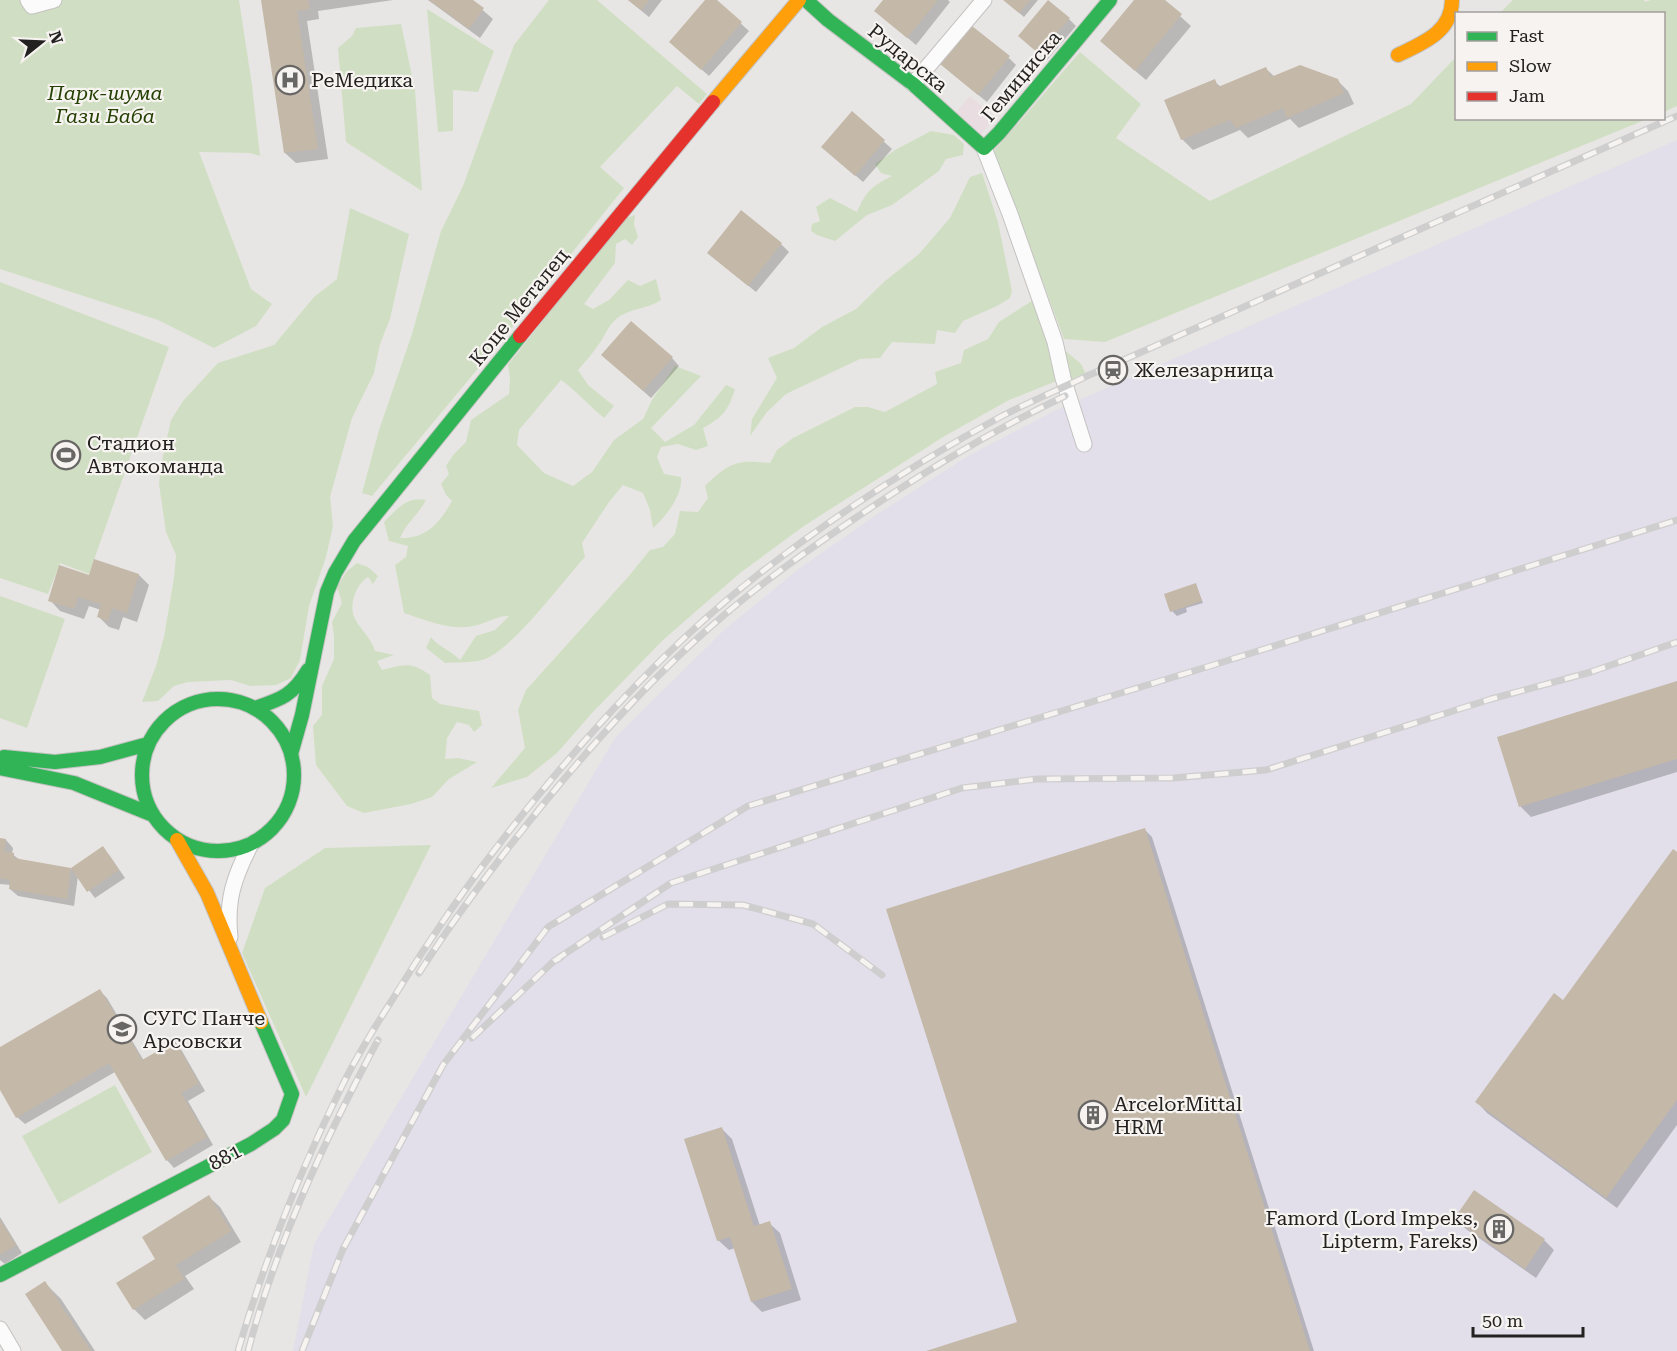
<svg xmlns="http://www.w3.org/2000/svg" width="1677" height="1351" font-family="'Roboto Serif',serif">
  <style>
    .commercial { fill: #eadde2 }
    .industrial { fill: #e2dfea }
    .green { fill: #d0dfc3 }
    .shadow { fill: #0003 }
    .building { fill: #c4b8a8 }
    .lines { fill: none; stroke-linecap: round; stroke-linejoin: round }
    .street-casing { stroke: #c3c2c1; stroke-width: 17 }
    .fast-casing { stroke: #c3c2c1; stroke-width: 16 }
    .slow-casing { stroke: #c3c2c1; stroke-width: 16 }
    .jam-casing { stroke: #c3c2c1; stroke-width: 16 }
    .street { stroke: #fcfbfb; stroke-width: 15 }
    .fast { stroke: #30b455; stroke-width: 14 }
    .slow { stroke: #ff9f0a; stroke-width: 14 }
    .jam { stroke: #e5322d; stroke-width: 14 }
    .rail-casing { stroke: #cfcece; stroke-width: 7 }
    .rail { stroke: #f6f3f0; stroke-width: 4.5; stroke-dasharray: 14; stroke-linecap: butt }
    .labels { text-anchor: middle; dominant-baseline: central; stroke-width: 4.5; stroke-linejoin: round; paint-order: stroke }
    .street-label { font-size: 20px; fill: #242221; stroke: #f6f3f0 }
    .poi-label { font-size: 20px; fill: #242221; stroke: #f6f3f0; text-anchor: start }
    .park-label { font-size: 20px; font-style: italic; fill: #254104; stroke: #f6f3f0 }
  </style>
  <rect width="100%" height="100%" fill="#e8e6e4"/>
  <path class="commercial" d="M970,96L995,118L981,134L956,112Z"/>
  <path class="industrial" d="M1677,140V1351H293L314,1244L615,738L725,629L800,568L879,513L968,456L1056,410Z"/>
  <path class="green" d="M0,0H239L252,85L260,156L250,153L199,152L251,289L272,304L256,326L214,348L158,320L0,269Z
    M549,0H597L707,94L699,104L677,86L600,167L624,188L510,330L372,496L362,493L379,430L412,334L441,231L463,186L514,45Z
    M1513,0H1644L1645,2L1651,0H1677V106L1664,112V14L1500,13Z
    M427,9L494,51L478,92L453,90V131L438,132Z
    M401,24L415,90L422,191L346,142L338,48L352,36L356,28Z
    M1080,52L1141,104L1116,138L1210,201L1411,104L1456,57V118L1647,119L1105,342L1064,339L994,151Z
    M931,131L954,135L964,144L963,155L946,159L939,171L892,205L867,215L835,241L817,235L811,231L812,224L820,221L816,207L830,198L857,212C866,191 872,186 892,176L881,173L875,164L895,150Z
    M982,173L998,222L1012,291L1010,298L997,306L963,321L955,333L937,330L935,344L892,342L880,358L860,359L786,394L767,412L750,436L752,419L777,378L768,358L794,348L822,327L856,309L885,281L919,254L950,218L970,177Z
    M350,208L409,234L390,319L380,344L374,373L352,418L330,497L333,526L326,557L309,606L300,660L291,678L276,685L250,686L231,680L188,682L174,686L158,701L142,702L156,666L164,637L174,578L176,555L166,532L159,484L161,465L171,420L183,401L218,363L274,345L314,297L337,279Z
    M635,215L634,224L638,237L632,245L625,239L616,244L615,263L584,304L593,309L609,300L628,280L640,286L656,279L661,300C649,308 635,308 622,315C609,322 607,333 599,344C593,353 585,362 578,370L588,385L614,406L604,418C589,406 577,391 561,380L519,430L517,445L544,473L573,486L592,472L614,440L643,419L652,400L675,366L701,376L651,428L665,442L694,425L726,385L735,389C728,411 723,417 703,428L708,446L696,450L678,444L661,447L657,457L664,474L681,477C683,496 666,516 653,528L650,510L643,493L623,485L609,502L582,543L585,557C563,581 510,653 482,660C470,663 457,662 445,663L426,648L431,637C436,645 452,651 460,660L476,636L495,630L509,616C495,616 486,624 473,626C451,631 425,620 404,613L395,565L406,557L408,546L389,541L384,522C397,509 407,496 426,500C419,514 406,523 400,538C427,539 440,522 452,501L446,495L441,484L449,474L446,466L454,454L466,442L471,420L509,394L510,378L508,365L622,220Z
    M0,282L169,347L89,574L60,563L48,594L0,578Z
    M1038,297L1055,342L1081,364L1087,376L1072,383L1069,376L1009,400L943,437L804,526L740,573L663,640L592,713L557,753L527,777L491,788L525,748L518,710L526,690L628,577L650,550L663,547L675,534L680,511L698,512L708,498L705,486C728,463 737,459 770,463L777,450L793,438L855,407H868L885,412L937,384L935,372L961,363L964,350L988,339L999,322Z
    M357,563L368,567L378,576L373,584L368,577C356,584 348,606 355,619C361,630 371,638 375,651L394,655L377,661L382,670C404,665 410,661 430,675L432,698L440,704L479,711L482,725L474,732L469,725L457,722L447,738L445,759L458,758L477,762L449,779L432,797L411,804L364,813L347,806L316,765L313,726L322,715V686L334,659V636L332,622L342,603L337,587L347,571Z
    M0,596L65,619L27,728L0,718Z
    M431,845L306,1097L242,953L265,888L325,848Z
    M115,1085L152,1152L59,1204L22,1136Z"/>
  <path class="shadow" d="M262,0H393L318,11L319,19L307,21L328,159L296,163L285,153Z
    M428,0H471L493,19L480,38Z
    M628,0H662L649,17Z
    M707,0H715L749,31L709,76L678,49Z
    M885,0H948L950,2L916,45L876,11Z
    M1004,0H1038L1024,17Z
    M1136,0H1162L1191,26L1146,80L1112,51Z
    M1069,19L1076,26L1047,60L1027,43Z
    M1009,58L1016,65L987,102L950,72Z
    M1266,69L1275,77L1337,80L1348,91L1354,104L1299,128L1290,119L1248,138L1240,130L1193,150L1182,139L1214,81L1221,87Z
    M852,113L892,149L863,182L831,154Z
    M781,244L789,252L756,292L717,260Z
    M672,358L679,366L651,398L611,362Z
    M139,575L149,585L137,622L123,617L119,630L109,627L99,617L101,610L89,606L84,619L60,611L50,600L89,577Z
    M1196,585L1203,603L1186,608L1187,612L1177,616L1172,611Z
    M1677,683V772L1531,817L1521,807L1499,738Z
    M1144,829L1152,837L1314,1351H930L1018,1323Z
    M0,839L6,840L13,848L12,854L20,860L71,869L102,848L110,856L125,878L95,898L78,876L74,906L18,896L10,889L11,885L0,884Z
    M1677,854V1125L1617,1208L1487,1113L1477,1102L1564,1002Z
    M100,991L107,998L144,1061L174,1043L182,1051L205,1091L188,1101L213,1145L174,1168L167,1160L115,1072L25,1124L17,1117L0,1087V1049Z
    M722,1129L732,1139L760,1226L769,1223L780,1233L801,1300L762,1312L752,1302L735,1248L729,1250L718,1240Z
    M209,1197L220,1207L241,1242L185,1276L194,1289L145,1320L134,1309L118,1284L157,1259Z
    M0,1217L22,1253L5,1264L0,1260Z
    M1456,1218L1544,1240L1554,1250L1536,1278L1466,1229Z
    M45,1283L61,1299L95,1351H64Z"/>
  <path class="building" d="M261,0H308L310,9L297,11L318,149L284,153Z
    M429,0H473L484,8L469,29Z
    M628,0H649L641,10Z
    M705,0H717L742,22L701,70L669,42Z
    M883,0H938L907,38L874,11Z
    M1003,0H1030L1019,13Z
    M1048,0L1070,18L1039,54L1018,36Z
    M1134,0H1165L1182,14L1135,71L1100,41Z
    M972,26L1010,56L978,95L940,64Z
    M1300,65L1338,79L1344,93L1287,118L1283,108L1236,128L1230,120L1181,140L1164,100L1215,79L1218,87L1266,67L1271,77Z
    M852,111L885,140L855,176L821,147Z
    M741,210L782,243L748,286L707,253Z
    M631,321L673,357L643,391L601,355Z
    M94,559L139,574L127,613L112,608L108,621L97,617L101,604L78,597L74,609L48,601L59,565L89,575Z
    M1196,583L1202,601L1170,612L1164,594Z
    M1677,681V759L1519,807L1497,737Z
    M1145,828L1310,1351H926L1017,1322L886,909Z
    M0,838L6,839L4,851L14,853V858L71,868L67,899L9,889L10,880L0,878Z
    M103,846L119,870L87,892L71,868Z
    M1673,849L1677,852V1100L1606,1198L1475,1102L1554,993L1563,1000Z
    M100,989L142,1060L175,1041L199,1083L181,1093L207,1137L166,1161L109,1063L16,1118L0,1090V1047Z
    M722,1127L754,1226L770,1221L792,1289L751,1302L730,1237L717,1241L684,1139Z
    M1474,1190L1545,1239L1525,1269L1454,1219Z
    M209,1195L231,1231L176,1265L184,1279L133,1310L116,1283L155,1259L142,1237Z
    M0,1220L16,1245L0,1255Z
    M45,1281L91,1351H62L25,1294Z"/>
  <g class="lines">
    <g class="street-casing">
      <path id="street" d="M28,0L32,6L54,0
        M913,84L984,0
        M984,148L1010,214L1055,342L1063,378L1084,444
        M230,937C226,900 234,877 251,844
        M0,1329L13,1351"/>
    </g>
    <g class="fast-casing">
      <path id="fast" d="M806,0L828,20L913,84L984,148L999,133L1110,0
        M142 775a76 76 0 1 1 152 0a76 76 0 1 1-152 0Z
        M255,708C282,699 293,695 308,670
        M291,754L302,715L327,592L335,573L354,541L520,336
        M4,757L55,762L100,757L148,744
        M0,768L74,783L153,815
        M0,1275L251,1144L274,1129L283,1120L292,1094L261,1022"/>
    </g>
    <g class="slow-casing">
      <path id="slow" d="M1398,55C1423,43 1452,32 1452,0
        M713,102L799,0
        M177,840L207,893L261,1022"/>
    </g>
    <g class="jam-casing">
      <path id="jam" d="M520,336L713,102"/>
    </g>
    <use href="#street" class="street"/>
    <use href="#fast" class="fast"/>
    <use href="#slow" class="slow"/>
    <use href="#jam" class="jam"/>
    <g class="rail-casing">
      <path id="rail" d="M603,937L668,904L743,905L813,924L882,975
        M554,961L671,883L962,788L1037,779L1173,778L1266,770L1491,699L1591,672L1677,642
        M419,973C457,914 500,857 545,802C599,736 658,671 723,616C765,580 809,549 854,519C922,473 991,431 1065,396
        M472,1038L554,961L560,958
        M238,1351C265,1259 300,1170 343,1084C358,1054 376,1025 394,997C441,920 493,848 551,780C612,707 680,636 755,577C832,517 915,463 1002,416C1029,402 1058,390 1087,376L1677,116
        M248,1351C277,1242 325,1139 378,1040
        M302,1351L343,1249L443,1065L548,927L748,806L1210,666L1677,520"/>
    </g>
    <use href="#rail" class="rail"/>
  </g>
  <defs>
    <g id="hospital-ring" transform="scale(1.5)"><circle r="9.5" fill="#f6f3f0" stroke="#696765" stroke-width="1.5"/><path d="M-5-5h3v3.5h4V-5h3V5h-3V1.5h-4V5h-3Z" fill="#696765"/></g>
    <g id="station-ring" transform="scale(1.5)"><circle r="9.5" fill="#f6f3f0" stroke="#696765" stroke-width="1.5"/><path d="M-3-6H3Q5-6 5-4V2Q5 4 3 4L4.5 6H3L1.5 4h-3L-3 6H-4.5L-3 4Q-5 4-5 2V-4Q-5-6-3-6ZM-3.5-4v3h7v-3ZM-3.5 1v1.5H-2V1ZM2 1v1.5H3.5V1Z" fill="#696765"/></g>
    <g id="stadium-ring" transform="scale(1.5)"><circle r="9.5" fill="#f6f3f0" stroke="#696765" stroke-width="1.5"/><path d="M0-5a6.5 5 0 1 0 0 10a6.5 5 0 1 0 0-10ZM-3.5-1.8h7v3.6h-7Z" fill="#696765"/></g>
    <g id="school-ring" transform="scale(1.5)"><circle r="9.5" fill="#f6f3f0" stroke="#696765" stroke-width="1.5"/><path d="M0-5L7-2L0 1L-7-2ZM-4 1L0 2.5L4 1V4Q0 6-4 4Z" fill="#696765"/></g>
    <g id="building-ring" transform="scale(1.5)"><circle r="9.5" fill="#f6f3f0" stroke="#696765" stroke-width="1.5"/><path d="M-4-6H4V6H1V3H-1V6H-4ZM-2.5-4.3h1.7v1.8h-1.7ZM.8-4.3h1.7v1.8H.8ZM-2.5-1h1.7V.8h-1.7ZM.8-1h1.7V.8H.8Z" fill="#696765"/></g>
  </defs>
  <g fill-rule="evenodd">
    <use href="#hospital-ring" x="290" y="80"/>
    <use href="#station-ring" x="1113" y="370"/>
    <use href="#stadium-ring" x="66" y="455"/>
    <use href="#school-ring" x="122" y="1029"/>
    <use href="#building-ring" x="1093" y="1115"/>
    <use href="#building-ring" x="1499" y="1229"/>
  </g>
  <g class="labels">
    <g class="street-label">
      <text transform="translate(908 58) rotate(39)">Рударска</text>
      <text transform="translate(1021 76) rotate(-50)">Гемиџиска</text>
      <text transform="translate(519 307) rotate(-51)">Коце Металец</text>
      <text transform="translate(225 1157) rotate(-28)">881</text>
    </g>
    <g class="poi-label">
      <text x="311" y="80">РеМедика</text>
      <text x="1134" y="370">Железарница</text>
      <text x="87" y="443">Стадион<tspan x="87" dy="23">Автокоманда</tspan></text>
      <text x="143" y="1018">СУГС Панче<tspan x="143" dy="23">Арсовски</tspan></text>
      <text x="1114" y="1104">ArcelorMittal<tspan x="1114" dy="23">HRM</tspan></text>
      <text x="1478" y="1218" text-anchor="end">Famord (Lord Impeks,<tspan x="1478" dy="23">Lipterm, Fareks)</tspan></text>
    </g>
    <g class="park-label">
      <text x="105" y="93">Парк-шума<tspan x="105" dy="23">Гази Баба</tspan></text>
    </g>
  </g>
  <rect x="1455" y="12" width="210" height="108" fill="#f6f3f0" stroke="#a29f9d" stroke-width="1.5"/>
  <rect x="1467" y="32" width="30" height="9" fill="#30b455" stroke="#a29f9d" stroke-width="1.5"/>
  <text x="1509" y="42" font-size="18" fill="#242221">Fast</text>
  <rect x="1467" y="62" width="30" height="9" fill="#ff9f0a" stroke="#a29f9d" stroke-width="1.5"/>
  <text x="1509" y="72" font-size="18" fill="#242221">Slow</text>
  <rect x="1467" y="92" width="30" height="9" fill="#e5322d" stroke="#a29f9d" stroke-width="1.5"/>
  <text x="1509" y="102" font-size="18" fill="#242221">Jam</text>
  <g transform="translate(42 42) rotate(72)" stroke="#f6f3f0" stroke-width="4.5" paint-order="stroke">
  <path d="M0-4.5L10 22L0 15L-10 22Z" fill="#242221"/>
  <text y="-9" font-size="16" font-weight="bold" text-anchor="middle" fill="#242221">N</text>
  </g>
  <path d="M1473 1327v9h110v-9" fill="none" stroke="#242221" stroke-width="3"/>
  <text x="1482" y="1327" font-size="18" fill="#242221" stroke="#f6f3f0" stroke-width="4.5" paint-order="stroke">50 m</text>
</svg>
